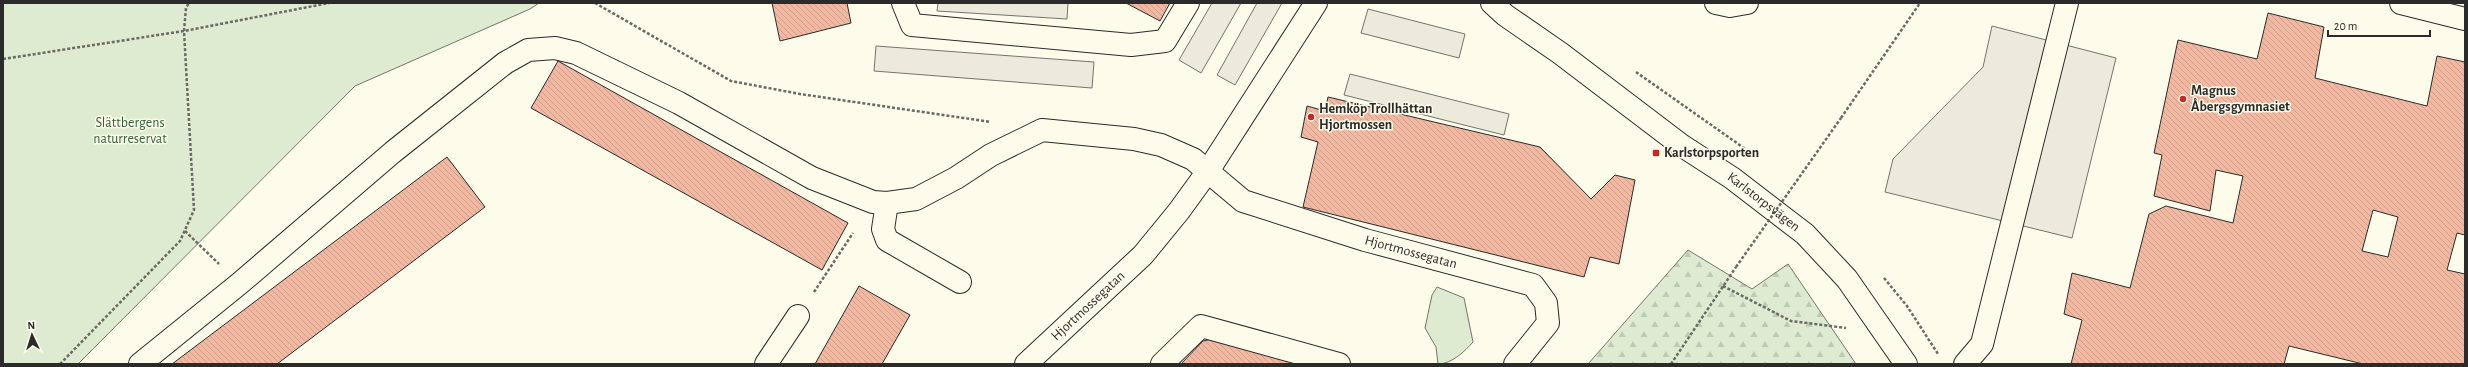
<svg xmlns="http://www.w3.org/2000/svg" width="2468" height="367" font-family="'Alegreya Sans',sans-serif">
  <style>
    .forest { fill: url(#forest-firs); stroke: #74746e }
    .park { fill: #deebd1; stroke: #74746e }
    .parking { fill: #eceadb; stroke: #74746e }
    .building { fill: url(#building-back-hatch); stroke: #2b2b2b; fill-rule: evenodd }
    .lines { fill: none; stroke-linecap: round; stroke-linejoin: round }
    .minor-casing { stroke: #2b2b2b; stroke-width: 24 }
    .path { stroke: #6a6964; stroke-width: 2.5; stroke-dasharray: 3 2; stroke-linecap: butt }
    .minor { stroke: #fdfbea; stroke-width: 22 }
    .path-bridge { stroke: #6a6964; stroke-width: 2.5; stroke-dasharray: 3 2; stroke-linecap: butt }
    .poi-dot { fill: #c62828; stroke: #fdfbea; stroke-width: 1.5 }
    .labels { text-anchor: middle; dominant-baseline: central; stroke-width: 3; stroke-linejoin: round; paint-order: stroke }
    .poi-label { font-size: 14px; font-weight: bold; fill: #2b2b2b; stroke: #fdfbea; text-anchor: start }
    .park-label { font-size: 14px; fill: #34623c; stroke: #fdfbea }
    .street-label { font-size: 14px; fill: #2b2b2b; stroke: #fdfbea }
  </style>
  <defs>
    <pattern id="forest-firs" width="22" height="20" patternUnits="userSpaceOnUse"><rect width="22" height="20" fill="#deebd1"/><path d="M5 1l3.5 6h-7zM16 11l3.5 6h-7z" fill="#bfcab4"/></pattern>
    <pattern id="building-back-hatch" width="6" height="6" patternUnits="userSpaceOnUse"><rect width="6" height="6" fill="#f2b8a0"/><path d="M-1 5l2 2M0 0l6 6M5-1l2 2" fill="none" stroke="#d09e8a"/></pattern>
  </defs>
  <rect width="100%" height="100%" fill="#fdfbea"/>
  <path class="forest" d="M1688,250L1752,289L1788,264L1856,364H1588Z"/>
  <path class="park" d="M3,3H539L530,9L355,86L78,364H3Z
    M1437,287L1464,298L1473,342C1465,351 1452,364 1438,364L1436,347L1425,328L1432,295Z"/>
  <path class="parking" d="M938,3H1068L1067,19L937,11Z
    M1212,3H1241L1201,73L1179,60Z
    M1257,3H1282L1235,85L1217,75Z
    M1368,9L1465,34L1459,58L1361,33Z
    M1992,26L2116,58L2072,238L1885,192L1893,159L1983,67Z
    M876,46L1094,62L1092,88L874,71Z
    M1350,74L1509,114L1504,135L1344,95Z"/>
  <path class="building" d="M772,3H847L851,23L780,41Z
    M1126,3H1170L1160,21Z
    M2268,13L2324,27L2315,78L2427,106L2437,56L2465,62V235L2457,233L2447,270L2465,274V364H2363L2289,346L2284,364H2071L2082,320L2064,314L2072,273L2130,288L2149,214L2166,206L2233,223L2243,176L2216,170L2210,211L2154,196L2162,155L2154,153L2178,40L2257,59ZM2373,210L2398,217L2388,257L2362,251Z
    M558,61L848,223L822,270L531,108Z
    M1328,97L1540,147L1591,199L1615,175L1635,180L1619,264L1590,257L1584,277L1303,207L1318,142L1301,137L1307,106L1325,111Z
    M447,157L485,207L277,364H172Z
    M859,286L910,315L882,364H815Z
    M1220,337L1321,364H1181L1203,341Z"/>
  <g class="lines">
    <g class="minor-casing">
      <g id="minor">
        <path d="M903,3L912,25L1131,45L1165,41L1188,3"/>
        <path id="s1" d="M1492,3L1505,15L1560,53L1681,145L1732,178L1805,234L1847,279L1906,364"/>
        <path d="M1716,3L1730,6L1747,3"/>
        <path d="M2401,3L2465,19"/>
        <path d="M887,203L883,229L887,240L960,282"/>
        <path id="s2" d="M140,364L239,284L393,152L505,63L528,50L555,48L576,53L679,103L812,178L873,202L887,203L916,199L956,178L991,155L1042,130L1134,139L1161,145L1193,159L1243,201L1365,240L1533,285L1546,303L1548,323L1515,364"/>
        <path d="M766,364L798,316"/>
        <path id="s3" d="M1026,364L1143,255L1179,211L1208,171L1316,3"/>
        <path d="M1162,364L1201,326L1339,364"/>
        <path d="M1965,364L1982,344L2067,3"/>
      </g>
    </g>
    <path class="path" d="M595,3L731,81L800,94L991,122
      M3,59L184,31L329,3
      M1636,72L1751,153
      M1841,118L1920,3
      M185,231L219,264
      M1884,278L1907,306L1938,354
      M1723,286L1791,321L1846,328
      M814,292L853,233
      M60,364L180,241L194,210L184,31L186,8L189,3
      M1671,364L1736,267"/>
    <use href="#minor" class="minor"/>
    <path class="path-bridge" d="M1736,267L1841,118"/>
  </g>
  <g class="poi-dot">
    <circle cx="2183" cy="99" r="4"/>
    <circle cx="1311" cy="117" r="4"/>
    <rect x="1652" y="149" width="8" height="8" rx="2"/>
  </g>
  <g class="labels">
    <g class="poi-label">
      <text x="2191" y="91">Magnus<tspan x="2191" dy="16">Åbergsgymnasiet</tspan></text>
      <text x="1319" y="109">Hemköp Trollhättan<tspan x="1319" dy="16">Hjortmossen</tspan></text>
      <text x="1664" y="153">Karlstorpsporten</text>
    </g>
    <g class="park-label">
      <text x="130" y="123">Slättbergens<tspan x="130" dy="16">naturreservat</tspan></text>
    </g>
    <g class="street-label">
      <text stroke="none"><textPath href="#s1" startOffset="337">Karlstorpsvägen</textPath></text>
      <text stroke="none"><textPath href="#s2" startOffset="1464">Hjortmossegatan</textPath></text>
      <text stroke="none"><textPath href="#s3" startOffset="85">Hjortmossegatan</textPath></text>
    </g>
  </g>
  <rect width="2468" height="367" fill="none" stroke="#2b2b2b" stroke-width="8"/>
  <g transform="translate(32 335) rotate(356)" stroke="#fdfbea" stroke-width="3" paint-order="stroke">
  <path d="M0-3L7 15L0 10L-7 15Z" fill="#2b2b2b"/>
  <text y="-6" font-size="11" font-weight="bold" text-anchor="middle" fill="#2b2b2b">N</text>
  </g>
  <path d="M2328 30v6h102v-6" fill="none" stroke="#2b2b2b" stroke-width="2"/>
  <text x="2334" y="30" font-size="12" fill="#2b2b2b" stroke="#fdfbea" stroke-width="3" paint-order="stroke">20 m</text>
</svg>
